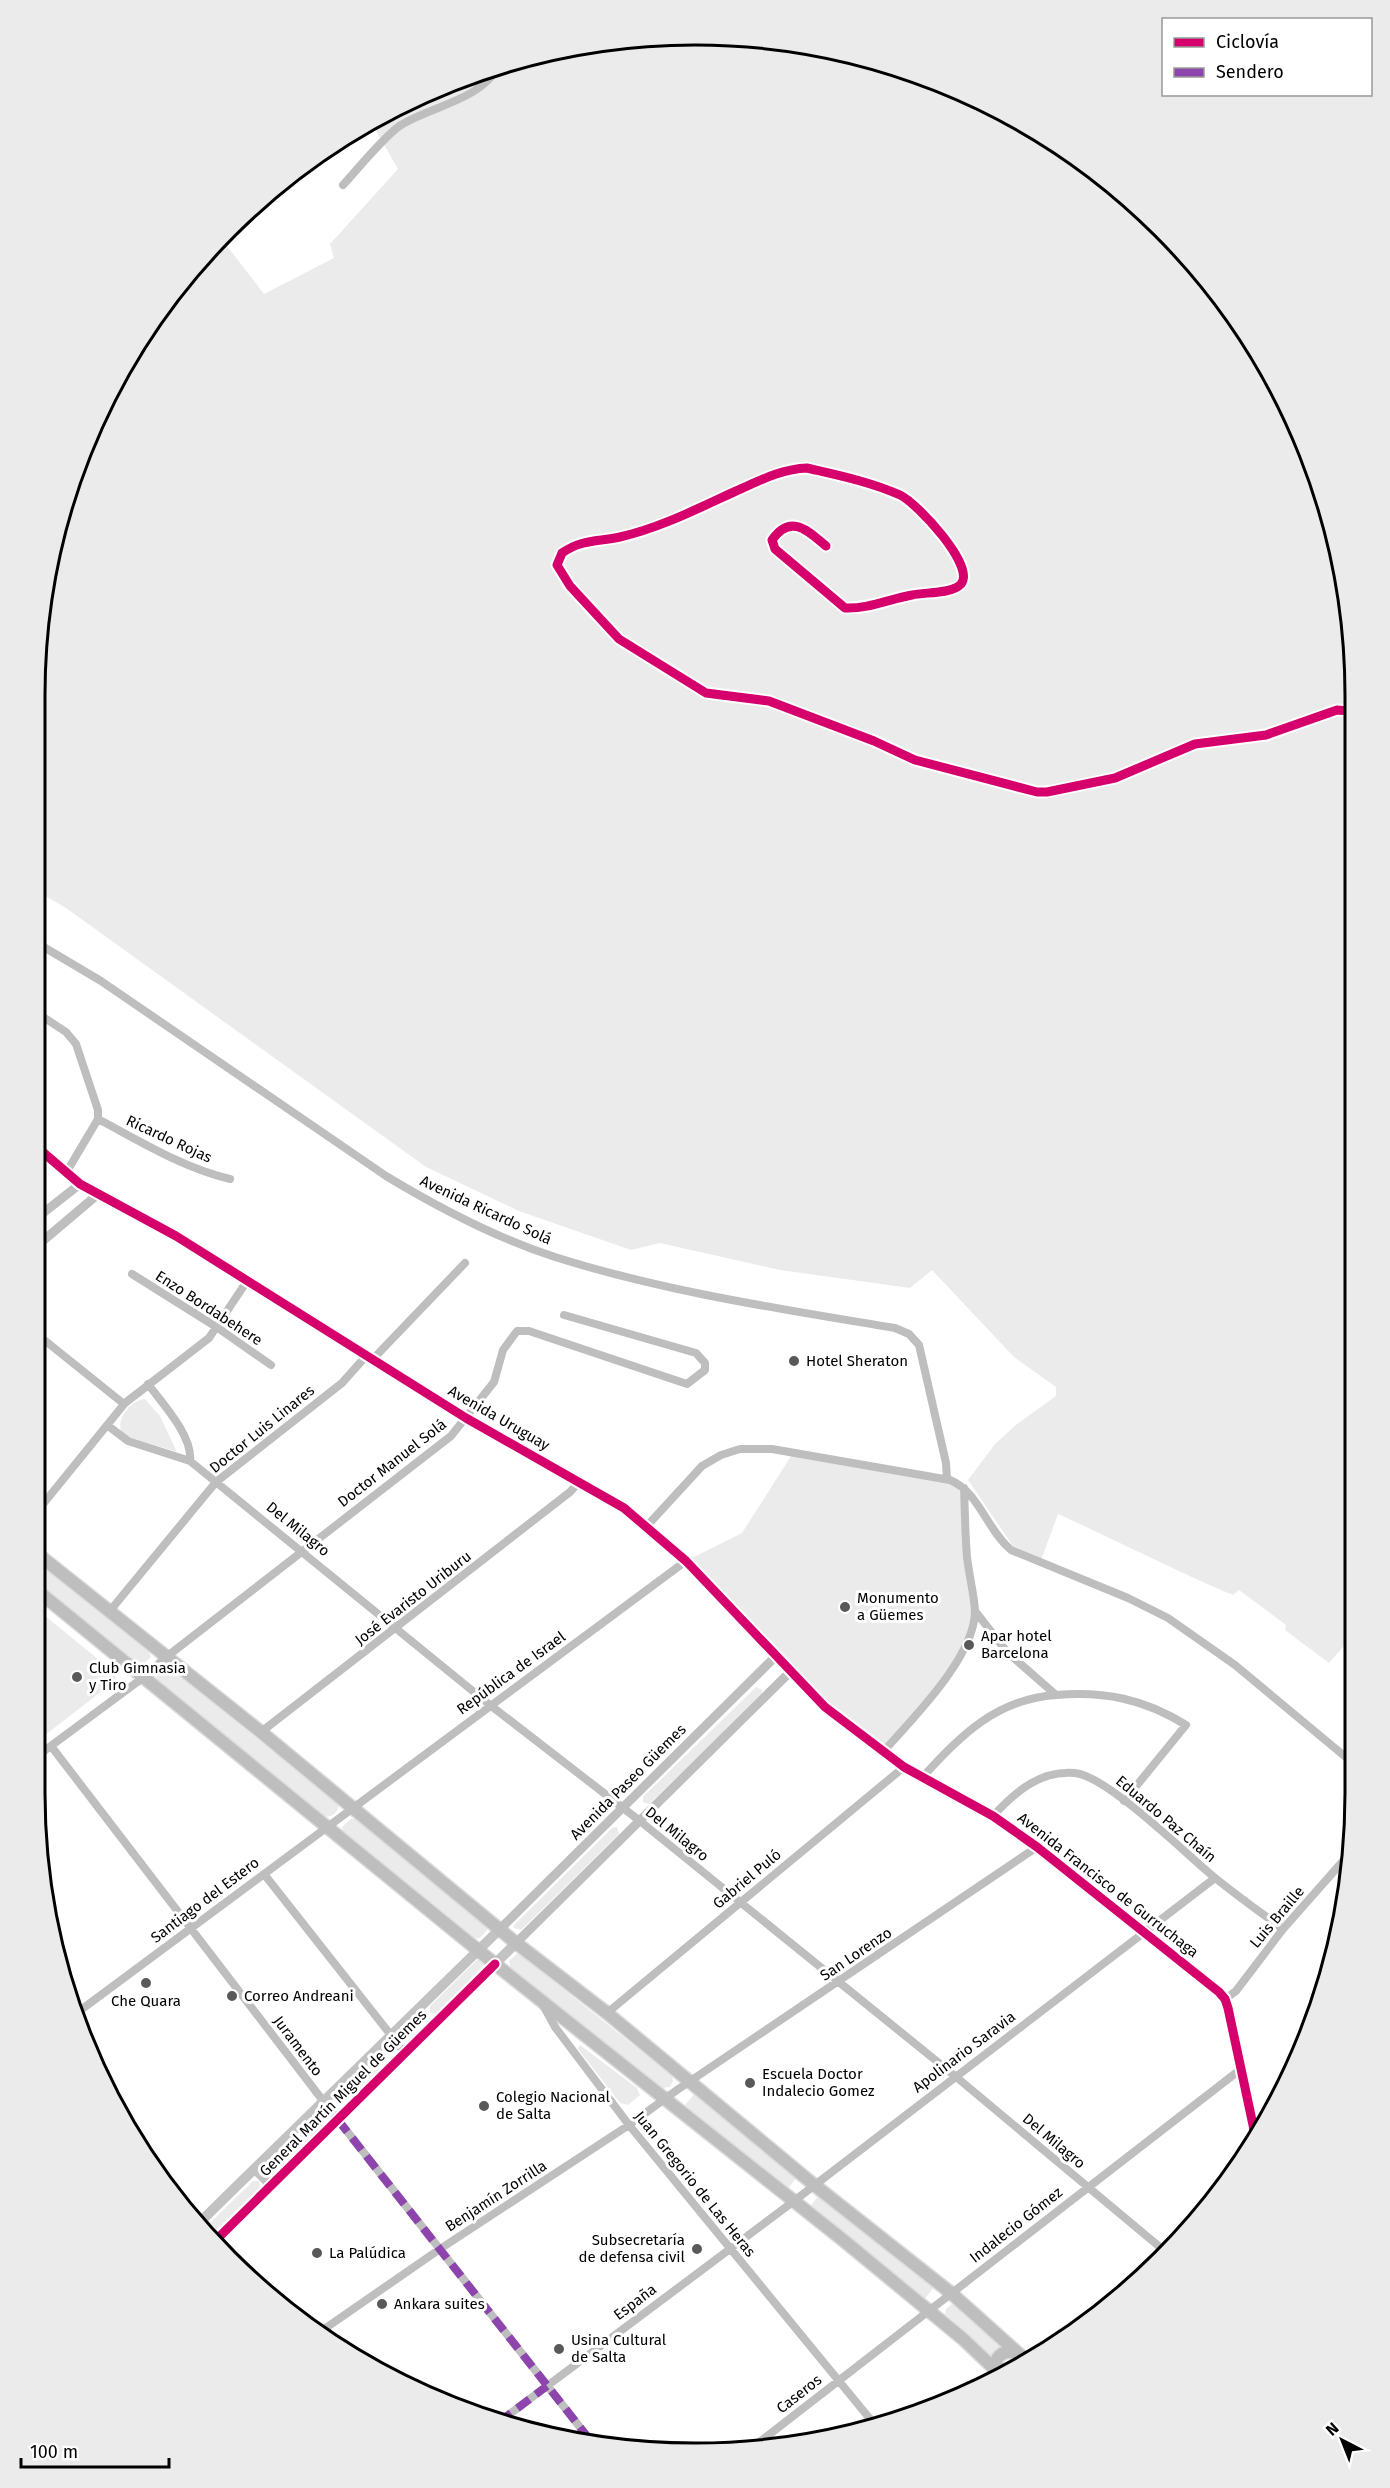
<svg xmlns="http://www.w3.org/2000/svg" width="1390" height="2488" font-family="'Fira Sans',sans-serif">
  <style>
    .green { fill: #ebebeb }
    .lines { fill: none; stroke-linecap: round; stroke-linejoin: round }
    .primary-casing { stroke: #dbdbdb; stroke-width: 15 }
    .minor { stroke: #bebebe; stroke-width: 8 }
    .tertiary { stroke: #bebebe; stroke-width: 9 }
    .secondary { stroke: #c2c2c2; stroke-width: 10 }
    .primary { stroke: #bebebe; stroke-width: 12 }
    .quiet { stroke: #8e44ad; stroke-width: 8; stroke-dasharray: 15 8; stroke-linecap: butt }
    .cycleway-casing { stroke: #fff; stroke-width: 13 }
    .cycleway { stroke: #d6006c; stroke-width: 9 }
    .poi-dot { fill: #595959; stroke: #fff; stroke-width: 2 }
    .labels { text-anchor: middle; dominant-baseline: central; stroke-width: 6; stroke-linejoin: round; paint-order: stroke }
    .street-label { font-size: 15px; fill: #000; stroke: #fff }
    .poi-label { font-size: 15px; fill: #000; stroke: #fff; text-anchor: start }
    .rim { fill: none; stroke: #000; stroke-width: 3 }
  </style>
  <rect width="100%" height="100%" fill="#fff"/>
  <path class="green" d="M652,36L782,40L908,70L1026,123L1162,228L1244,328L1320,482L1350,609L1353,1653L1344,1646L1329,1663L1285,1630L1286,1625L1239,1590L1233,1595C1173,1570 1116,1540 1058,1514L1041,1560L1013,1546L968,1480L995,1444L1017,1424L1056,1396V1387L1014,1357L932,1270L910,1288L780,1270L660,1243L631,1250L519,1211L426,1167L66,908L37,891L36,652L69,483L123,364L199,259L221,238L264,294L334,258L330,244L398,169L376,131L391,112L524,57Z
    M145,1399L160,1416L177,1452L129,1437L122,1433C115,1419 131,1400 145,1399Z
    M793,1453L937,1478L957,1487L962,1495L973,1623L955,1664L883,1752L822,1704L686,1561L742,1533Z
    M39,1563L148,1650L151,1657L142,1665L134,1662L39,1586Z
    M39,1611L115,1673V1681L40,1739Z
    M167,1668L175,1672L339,1805C338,1813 332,1817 324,1817L156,1680C157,1673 161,1670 167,1668Z
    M756,1687L762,1690V1695L649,1804L643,1802V1797Z
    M351,1819H356L487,1925V1930L480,1938L473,1939L343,1833L342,1827Z
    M617,1827L619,1834L521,1930L514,1928V1925L612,1828Z
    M518,1953L672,2076L673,2081L670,2087L661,2088L511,1970L509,1961Z
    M479,1958L485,1964L436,2014L430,2013V2006Z
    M580,2045L637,2088L640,2095L628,2105L620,2103L578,2049Z
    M375,2060L381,2063L380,2068L351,2097L345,2095V2090Z
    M695,2093L797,2177L787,2190L685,2105Z
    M316,2119H320L323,2122L322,2127L273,2174L266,2172L267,2167Z
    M253,2181H259L260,2187L214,2232L208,2234L207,2226Z
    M819,2195L934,2287L924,2300L809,2208Z
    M952,2304L957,2307L1006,2349L993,2357L945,2314L946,2309Z"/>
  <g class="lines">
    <g class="primary-casing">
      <path id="primary" d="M39,1555L261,1732L516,1943L607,2013L813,2184L951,2293L1029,2363
        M39,1592L495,1964L843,2240L963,2339L1002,2376
        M998,2372L996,2361C1001,2351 1008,2351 1018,2353"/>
    </g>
    <path class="minor" d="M343,185C357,170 385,135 401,125C432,106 480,100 498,67
      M826,546C808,531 791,513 772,540L775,549L845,608C869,609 889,599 912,595C925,592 952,594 961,584C976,566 917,503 900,495C871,482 837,475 807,468C781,469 759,481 736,491C699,508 660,528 620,537C598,542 582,539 562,553L557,565L570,586L619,639L706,693L769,701L874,741L915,760L1037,792H1047L1115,778L1195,744L1266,735L1337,710L1350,711
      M37,943L101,981L386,1176C439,1208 496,1238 555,1257C666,1292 781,1309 895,1328L909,1334L919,1345L946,1463L947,1479
      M37,1013L66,1032L76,1044L98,1110V1119L66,1173
      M98,1119C140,1141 183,1168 230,1179
      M132,1274L218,1328L271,1365
      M38,1335L124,1404
      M373,1359L465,1263
      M148,1384C162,1403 193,1436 190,1461
      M107,1425L128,1441L190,1461L490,1705L640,1821L955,2076L1167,2253
      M39,1509L125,1403L209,1338L247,1281
      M646,1527L702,1466L721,1455L740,1449H772L950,1480C979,1492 987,1530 1011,1550L1128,1598L1168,1618L1235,1665L1354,1764
      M975,1611L1007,1652L1056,1695C1105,1691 1144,1699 1186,1725L1124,1801
      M109,1612L216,1482L342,1383L367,1355
      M261,1732L570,1492L579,1482
      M51,1746L324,2102L594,2445
      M883,1752C912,1719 975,1657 975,1611C974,1594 969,1575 967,1557C965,1534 965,1511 964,1488
      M40,1754L144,1677L165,1658L451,1436L494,1382L503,1350L517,1331H529L687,1384L705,1370V1363L696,1353L564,1315
      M922,1778C959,1736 997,1699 1056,1695
      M993,1816C1015,1792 1040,1770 1075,1773C1107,1776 1185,1853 1214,1877C1236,1895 1260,1912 1283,1929
      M264,1874L405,2053
      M1225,1999L1236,1991L1283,1929L1351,1852
      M543,2005L555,2027L629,2125L875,2425
      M607,2013L904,1767
      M74,2015L686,1561
      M317,2334L440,2249L629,2125L677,2090L1037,1847
      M499,2422L794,2201L1215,1878
      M748,2451L1241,2069"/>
    <path class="tertiary" d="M38,1148L80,1184L176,1236L466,1418L624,1508L686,1561L825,1707L904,1767L993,1816L1037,1847L1219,1992L1225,1999L1228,2008L1256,2139
      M38,1217L80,1184
      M38,1245L97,1195
      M500,1929L776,1656
      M516,1943L791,1671"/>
    <path class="secondary" d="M255,2169L272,2186
      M197,2225L500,1929
      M213,2243L516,1943"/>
    <use href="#primary" class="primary"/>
    <path class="quiet" d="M338,2120L594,2445
      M499,2422L547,2386"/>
    <g class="cycleway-casing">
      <path id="cycleway" d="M826,546C808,531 791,513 772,540L775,549L845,608C869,609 889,599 912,595C925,592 952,594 961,584C976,566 917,503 900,495C871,482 837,475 807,468C781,469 759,481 736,491C699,508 660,528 620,537C598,542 582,539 562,553L557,565L570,586L619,639L706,693L769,701L874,741L915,760L1037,792H1047L1115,778L1195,744L1266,735L1337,710L1350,711
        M38,1148L80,1184L176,1236L466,1418L624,1508L686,1561L825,1707L904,1767L993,1816L1037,1847L1219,1992L1225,1999L1228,2008L1256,2139
        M213,2243L495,1964"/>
    </g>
    <use href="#cycleway" class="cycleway"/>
  </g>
  <g class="poi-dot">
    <circle cx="794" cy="1361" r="6"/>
    <circle cx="845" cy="1607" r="6"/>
    <circle cx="969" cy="1645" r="6"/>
    <circle cx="77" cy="1677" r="6"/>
    <circle cx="146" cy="1983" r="6"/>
    <circle cx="232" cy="1996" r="6"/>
    <circle cx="750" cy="2083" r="6"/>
    <circle cx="484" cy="2106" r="6"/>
    <circle cx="697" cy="2249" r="6"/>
    <circle cx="317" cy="2253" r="6"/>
    <circle cx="382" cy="2304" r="6"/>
    <circle cx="559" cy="2349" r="6"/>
  </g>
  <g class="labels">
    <g class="street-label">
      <text transform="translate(169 1139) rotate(25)">Ricardo Rojas</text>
      <text transform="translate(486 1210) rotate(25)">Avenida Ricardo Solá</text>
      <text transform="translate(209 1308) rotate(33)">Enzo Bordabehere</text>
      <text transform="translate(499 1418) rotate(30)">Avenida Uruguay</text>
      <text transform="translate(262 1429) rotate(-39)">Doctor Luis Linares</text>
      <text transform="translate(392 1463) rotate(-38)">Doctor Manuel Solá</text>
      <text transform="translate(298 1529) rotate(39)">Del Milagro</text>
      <text transform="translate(413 1598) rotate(-38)">José Evaristo Uriburu</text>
      <text transform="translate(511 1673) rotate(-36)">República de Israel</text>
      <text transform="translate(628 1782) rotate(-45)">Avenida Paseo Güemes</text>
      <text transform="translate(1166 1819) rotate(40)">Eduardo Paz Chaín</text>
      <text transform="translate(677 1834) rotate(39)">Del Milagro</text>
      <text transform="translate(747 1879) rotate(-40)">Gabriel Puló</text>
      <text transform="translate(1108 1885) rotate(38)">Avenida Francisco de Gurruchaga</text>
      <text transform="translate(205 1900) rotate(-37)">Santiago del Estero</text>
      <text transform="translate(1277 1917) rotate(-50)">Luis Braille</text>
      <text transform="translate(856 1954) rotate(-34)">San Lorenzo</text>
      <text transform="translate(298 2046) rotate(53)">Juramento</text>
      <text transform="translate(964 2052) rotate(-37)">Apolinario Saravia</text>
      <text transform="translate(343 2093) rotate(-45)">General Martín Miguel de Güemes</text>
      <text transform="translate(1054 2141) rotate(40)">Del Milagro</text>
      <text transform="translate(695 2184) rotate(51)">Juan Gregorio de Las Heras</text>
      <text transform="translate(496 2196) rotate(-33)">Benjamín Zorrilla</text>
      <text transform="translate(1016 2225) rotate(-38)">Indalecio Gómez</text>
      <text transform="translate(635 2302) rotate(-37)">España</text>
      <text transform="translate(799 2394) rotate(-38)">Caseros</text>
    </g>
    <g class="poi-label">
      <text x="806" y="1361">Hotel Sheraton</text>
      <text x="857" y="1598">Monumento<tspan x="857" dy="17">a Güemes</tspan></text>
      <text x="981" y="1636">Apar hotel<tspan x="981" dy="17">Barcelona</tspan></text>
      <text x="89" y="1668">Club Gimnasia<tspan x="89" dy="17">y Tiro</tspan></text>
      <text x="244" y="1996">Correo Andreani</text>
      <text x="146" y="2001" text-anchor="middle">Che Quara</text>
      <text x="762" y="2074">Escuela Doctor<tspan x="762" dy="17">Indalecio Gomez</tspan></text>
      <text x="496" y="2097">Colegio Nacional<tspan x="496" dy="17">de Salta</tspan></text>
      <text x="685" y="2240" text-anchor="end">Subsecretaría<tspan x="685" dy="17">de defensa civil</tspan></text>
      <text x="329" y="2253">La Palúdica</text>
      <text x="394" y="2304">Ankara suites</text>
      <text x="571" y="2340">Usina Cultural<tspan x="571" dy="17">de Salta</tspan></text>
    </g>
  </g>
  <path d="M0 0H1390V2488H0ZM695 45H695A650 650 0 0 1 1345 695V1793A650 650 0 0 1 695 2443H695A650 650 0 0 1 45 1793V695A650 650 0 0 1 695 45Z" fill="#ebebeb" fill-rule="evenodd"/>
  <path class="rim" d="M695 45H695A650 650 0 0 1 1345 695V1793A650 650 0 0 1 695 2443H695A650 650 0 0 1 45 1793V695A650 650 0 0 1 695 45Z"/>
  <rect x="1162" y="18" width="210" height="78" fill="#ffffff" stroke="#999999" stroke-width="1.5"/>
  <rect x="1174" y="38" width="30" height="9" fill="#d6006c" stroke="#999999" stroke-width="1.5"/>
  <text x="1216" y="48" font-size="18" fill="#000000">Ciclovía</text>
  <rect x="1174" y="68" width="30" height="9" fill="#8e44ad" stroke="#999999" stroke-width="1.5"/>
  <text x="1216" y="78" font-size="18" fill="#000000">Sendero</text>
  <g transform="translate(1342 2440) rotate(318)" stroke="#ffffff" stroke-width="4.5" paint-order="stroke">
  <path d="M0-4.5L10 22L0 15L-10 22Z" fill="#000000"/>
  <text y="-9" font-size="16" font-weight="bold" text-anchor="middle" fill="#000000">N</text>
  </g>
  <path d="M21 2458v9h148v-9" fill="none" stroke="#000000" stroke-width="3"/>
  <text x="30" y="2458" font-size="18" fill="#000000" stroke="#ffffff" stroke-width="4.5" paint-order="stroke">100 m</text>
</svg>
